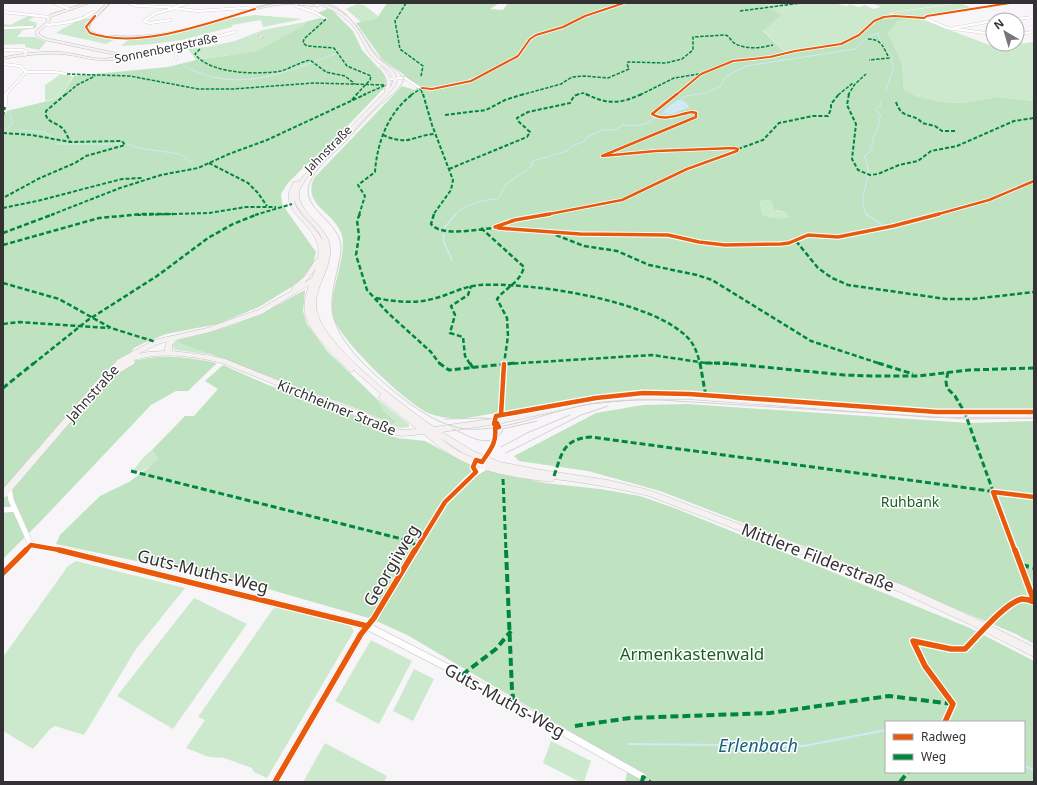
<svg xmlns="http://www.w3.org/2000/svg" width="1037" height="785" font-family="'Noto Sans',sans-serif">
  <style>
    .green { fill: #cce9cd }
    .forest { fill: #bfe3c1; fill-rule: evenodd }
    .water { fill: #d1e8f7 }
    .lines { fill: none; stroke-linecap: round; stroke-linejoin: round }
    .stream-far2 { stroke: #d1e8f7; stroke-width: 1 }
    .stream-far1 { stroke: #d1e8f7; stroke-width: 1.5 }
    .stream { stroke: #d1e8f7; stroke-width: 2 }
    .street-far3-casing { stroke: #c4c2c4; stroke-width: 3 }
    .street-far2-casing { stroke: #c4c2c4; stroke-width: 4 }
    .street-far1-casing { stroke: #c4c2c4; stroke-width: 6 }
    .street-casing { stroke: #c4c2c4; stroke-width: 8 }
    .secondary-casing { stroke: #c4c2c4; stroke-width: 1 }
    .street-far3 { stroke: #fefefe; stroke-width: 2.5 }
    .street-far2 { stroke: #fefefe; stroke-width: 3.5 }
    .street-far1 { stroke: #fefefe; stroke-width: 5.5 }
    .street { stroke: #fefefe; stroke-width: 7 }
    .secondary { fill: #f4f1f0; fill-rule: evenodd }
    .tram { stroke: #d2d1d3; stroke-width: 1 }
    .rail-casing { stroke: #d2d1d3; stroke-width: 2 }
    .rail { stroke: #fff; stroke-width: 1; stroke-dasharray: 2.5; stroke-linecap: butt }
    .quiet-far4 { stroke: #00873e; stroke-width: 1.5; stroke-dasharray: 3.5 1.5; stroke-linecap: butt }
    .quiet-far3 { stroke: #00873e; stroke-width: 2; stroke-dasharray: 4 2; stroke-linecap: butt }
    .quiet-far2 { stroke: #00873e; stroke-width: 2.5; stroke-dasharray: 5 2.5; stroke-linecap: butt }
    .quiet-far1 { stroke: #00873e; stroke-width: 3; stroke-dasharray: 6 3; stroke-linecap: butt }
    .quiet { stroke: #00873e; stroke-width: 4; stroke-dasharray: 8 4; stroke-linecap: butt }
    .cycleway-far4-casing { stroke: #fff; stroke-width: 3.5 }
    .cycleway-far3-casing { stroke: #fff; stroke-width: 4 }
    .cycleway-far2-casing { stroke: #fff; stroke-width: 5.5 }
    .cycleway-far1-casing { stroke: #fff; stroke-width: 7 }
    .cycleway-casing { stroke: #fff; stroke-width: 8 }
    .cycleway-far4 { stroke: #e8590c; stroke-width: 2 }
    .cycleway-far3 { stroke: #e8590c; stroke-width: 2.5 }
    .cycleway-far2 { stroke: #e8590c; stroke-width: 3.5 }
    .cycleway-far1 { stroke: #e8590c; stroke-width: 4.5 }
    .cycleway { stroke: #e8590c; stroke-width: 5.5 }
    .labels { text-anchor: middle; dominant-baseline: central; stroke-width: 3; stroke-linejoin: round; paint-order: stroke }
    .far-street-label { font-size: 12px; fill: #333133; stroke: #fff }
    .street-label { font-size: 14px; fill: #333133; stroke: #fff }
    .park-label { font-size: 14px; fill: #195e24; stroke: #fff }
    .near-street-label { font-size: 17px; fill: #333133; stroke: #fff }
    .near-park-label { font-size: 17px; fill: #195e24; stroke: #fff }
    .near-water-label { font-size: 18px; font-style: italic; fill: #185e7f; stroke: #fff }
  </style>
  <rect width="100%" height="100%" fill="#f7f5f8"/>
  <path class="green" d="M763,3H832L847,6L850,5L845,3L859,7L865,5L873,9L881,7L871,3H957L889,13L893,15C869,18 863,36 842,43C824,49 804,48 786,53L763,30L780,15Z
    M960,3L972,8L916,18L895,16L892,13Z
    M357,4L364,5L378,16L377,18L361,22L346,9Z
    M255,15L303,19L263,27L261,20L232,25V27L182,40L153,44L121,46L129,39L174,34L232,18Z
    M28,16L35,17L28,20L37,23L36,28L23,30L17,37H35L46,42L39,50L25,47V44L3,45V24L10,25Z
    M90,18L85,24V31L98,37L116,39L106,44L56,33C65,27 79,19 90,18Z
    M920,19L995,47L1034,42V101L998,97L962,103L942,102L916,96L904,89L902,63L888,33L898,21Z
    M305,22L306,24L257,51L196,60L188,49L207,47L235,41L263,30Z
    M61,74L73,76L60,98L45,101V85Z
    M763,200L772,201L776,211L785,212L789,217C780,219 771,219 762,214L760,202Z
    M177,340L181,344L215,355L175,350L172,346Z
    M375,397L409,424V427L400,428L391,425L397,422L385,412Z
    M152,450L158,458C150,466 145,473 133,471C138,464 144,455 152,450Z
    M76,561L185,588L136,649L84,735L55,726L50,729L33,749L3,731V657L68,566Z
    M194,598L247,624L173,729L117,696Z
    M277,607L350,625L354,631L267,778L254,772L252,768L224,758L209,757L186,748L205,720L198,717L273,609Z
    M371,640L412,661L379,724L335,701Z
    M414,669L434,679L413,721L393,711Z
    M551,741L591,761L584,782H580L543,763Z
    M325,743L387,776L384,782H303Z"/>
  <path class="forest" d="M387,3H495L498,4L490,9L503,10L508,3H763L781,15L763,31L786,53L843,44L860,35L880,18L895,16L917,19L898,21L888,33L902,63L904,89L916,96L942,102L962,103L998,97L1034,101V179L1030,182L1034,184V409L968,412L687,392L638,391L601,396L460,419C450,418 437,417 428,413C405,402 337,338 332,314C329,291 349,252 341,233C333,211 302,205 314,178L402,86L415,90L419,85L407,80L403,74L382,59L356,23L377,18ZM679,100L685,102L689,107L670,114L665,109ZM763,200L772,201L774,210L785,212L789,217C779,219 771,219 762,214L760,202Z
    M327,9L332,10L353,31L362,50L384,74L386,81L384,88L333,141L304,167L288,183L281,194L282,204L316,252L313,264L301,281L259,307L218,324L166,334L146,342L134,348L124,362C135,361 146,358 158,357C178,356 197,359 217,363L188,391H176L151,405L41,521L3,559V117L7,111L60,98L74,76L168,67L196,60L257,51L306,24L305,22L324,17L318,13Z
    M305,290L303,311L307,324L327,351L375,397L385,412L397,422L391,425C364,409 336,402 307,391C264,375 224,358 181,344L177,340C207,333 236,326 263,312C277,306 291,297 305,290Z
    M223,365L268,385L361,418L385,434L398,438L425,441L468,464L544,483L600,489L640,496L677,509L970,628L1034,661V782H625L629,766L409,636L372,619L268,589L56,544L60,535L100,496L129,482L147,469L158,458L152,450L185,416H194L218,389L205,381ZM886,722H1024V772H886Z
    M688,404L969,423L1034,421V644L1016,634L829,556L660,491L588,471L519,461L514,456L596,413L643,405Z"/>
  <path class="water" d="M679,100L685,102L689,107L670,114L663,113L665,109Z"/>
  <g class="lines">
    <path class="stream-far2" d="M890,19L898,17
      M878,33L882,45L893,57L891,61L894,67L886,90
      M869,37L878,33
      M184,66C193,70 203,75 213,77C255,87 297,68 335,54
      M680,100L686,96L705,93L721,86L726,76L746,66L855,49L866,39
      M657,116L663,113
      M19,130L43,132L55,138
      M3,132L13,123L10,114
      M57,144H122
      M127,144L139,148L180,154L192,163
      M455,215C463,205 485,199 497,199L501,195L505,185L532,166L533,161L567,151L570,147L585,141L589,136L602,130H615L623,125L636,126L650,122L655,117
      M867,215C854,196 877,176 864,157L872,149C870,136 881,130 879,118L881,116L875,110L881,105L880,102"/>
    <path class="stream-far1" d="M866,214L881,224
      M444,228L456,214
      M444,234L443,240L452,260"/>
    <path class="stream" d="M628,744L804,746L886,730
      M1024,766L1034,770"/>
    <g class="street-far3-casing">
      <path id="street-far3" d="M54,3L69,9
        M129,3L137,6L166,7L197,11L244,8L255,9
        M296,3V6L314,12L326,19
        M174,7L188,3
        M3,12L49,17
        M924,18L927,16L1010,3
        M924,18L947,28L993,34
        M170,20L150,23L144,21L156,13L173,9
        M1006,20L1034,17
        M46,25C61,24 81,22 93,12
        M3,28L32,27
        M954,28L993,21
        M1017,34L1034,32
        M176,47V58
        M3,50H23L26,52L25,55
        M118,57L176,47L235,32
        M3,64L20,66L26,72
        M26,72H54L67,74
        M389,79L405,78L420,88L426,89L464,83L487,73L518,56L530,39L536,35L563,27L585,16L624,3
        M5,95L26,72"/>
    </g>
    <g class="street-far2-casing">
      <path id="street-far2" d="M5,107L6,94
        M1031,182L1034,181"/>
    </g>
    <g class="street-far1-casing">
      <path id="street-far1" d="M9,488L11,500L31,545L65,551
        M3,510L15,509
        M415,551L445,502L468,478L486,467"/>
    </g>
    <g class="street-casing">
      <path id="street" d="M59,550L367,626L462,675L643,777
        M275,782L361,634L374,618L416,550"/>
    </g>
    <g class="secondary-casing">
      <path id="secondary" d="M85,3H90L51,17L50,18V22L39,32V34L46,38L117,53L120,55L118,59C98,64 80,55 59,54C41,53 21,56 3,59V57L10,56C26,53 43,51 60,52C78,53 97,62 115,57L116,55H115L44,40L35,35L36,31L47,21L46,18L49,15Z
        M107,3H111L92,21L88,29C96,36 106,36 117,36C150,38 183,30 215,20C234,15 252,7 271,4C285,1 302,2 316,5L311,3C333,3 351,16 362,34C367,41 369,49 375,55C383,65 405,72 394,88L307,178C305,181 302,185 300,188C293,209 323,223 329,242C335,264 316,283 316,304C315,341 405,407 434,427L498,418L589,398L640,393H686L930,411L1034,412V418L930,417L686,399H640L589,404L498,424L442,432L473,451L500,462L536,469L608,480L649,490L905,586L975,618L1034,647V657L969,624L900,592L649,496C617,488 586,483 554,479L553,481L550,482C515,477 479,473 448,453C440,448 432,441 424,434L402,436L387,433L364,419L313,400L222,363C193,356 163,352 134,360L135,362L134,364L114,376H110L6,497L3,498V489L102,375L116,362L117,360L154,340L207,328L258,310L293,290L291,288L292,287L304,277L316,259L318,258C323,225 285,219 289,193C289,190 292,186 293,182L298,181L299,182L297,185L303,176L386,91L384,90C390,81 385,76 379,68L380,67H382C388,74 394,80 389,89C402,73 379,66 371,56C366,50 364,43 360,37C352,21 337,11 320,5L318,7C303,5 288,3 272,6C253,9 236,16 217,22C184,32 150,40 115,38C104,38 92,38 84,29L89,20ZM294,199C299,216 318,224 323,241C316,226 295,214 294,199ZM316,268L312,278L304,283L308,279ZM309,285C306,294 303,304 305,313C310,335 334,355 349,371L351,372L354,370L381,394L378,397L380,399L417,429L402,430L392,428L370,415L317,396L225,359L206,355L172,351V345L176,340L210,332L262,314ZM167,342L165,347V351L148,352L138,354L158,344ZM440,438L463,453L479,460C464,455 452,448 440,438Z"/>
    </g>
    <use href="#street-far3" class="street-far3"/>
    <use href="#street-far2" class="street-far2"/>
    <use href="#street-far1" class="street-far1"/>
    <use href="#street" class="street"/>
    <use href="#secondary" class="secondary"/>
    <path class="tram" d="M110,3L92,22L89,29C97,36 108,36 118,36C146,38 175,33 202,25C227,18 252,7 278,3
      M327,3C354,14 359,33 376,54C384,64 397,68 404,79C399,91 389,97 380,105C367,117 356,130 345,142C333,155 315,167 309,185C301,210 343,222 341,250C339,267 333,283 332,300C330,334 360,361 383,382C405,401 430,421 459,428C495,435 548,412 584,405C609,400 635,400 660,400L967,419L1034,418
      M445,419L482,418L495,419L500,422C503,428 504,432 498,436C485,448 466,434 453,429
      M498,430L537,421
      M501,447L527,433L570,415
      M506,453L581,415L608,406"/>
    <g class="rail-casing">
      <path id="rail" d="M255,34L264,38"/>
    </g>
    <use href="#rail" class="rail"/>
    <path class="quiet-far4" d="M406,3L395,21L400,49L423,66L421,76
      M740,11L801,3
      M326,19L304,39L303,43L307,46L334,48L347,66L371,76L370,80L356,95
      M868,39C882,39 883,47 889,58L869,60
      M200,49L195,54C209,74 258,75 281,71C291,68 300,62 310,60L326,72L345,76L355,84
      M67,74L130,76L198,89H233L314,83L386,85
      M421,90L423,95
      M65,95L77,85L95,76
      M363,95L386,85
      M411,95L422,88
      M521,95L561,84L572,77L584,76L608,78L629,69L627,64L628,62L666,63L682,59L693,50V37L725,35C730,36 730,40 734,43C746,50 761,48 773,45
      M576,95L583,93L588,95
      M640,95L674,78L699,74
      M838,95L853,83
      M848,95L855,84L866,74"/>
    <path class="quiet-far3" d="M66,94L46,111C44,122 56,122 62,128C66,132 68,137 70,142
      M423,94L432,125L453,180L451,190L433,215
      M586,94C609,105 619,104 642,94
      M849,94L847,105L856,124L852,159L858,170L870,175L878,174L899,165L918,161L931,151L957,146L1014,121L1034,118
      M352,100L357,94
      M896,102C902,121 914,112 922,123L935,126L942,131H956
      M445,115L486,110L505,100L524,94
      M3,116L5,107
      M3,133L32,135L70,142L122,141L125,145L86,156L75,163L40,178L3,198
      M383,135C392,139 403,142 412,139C420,137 426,134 435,134
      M738,149L763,140L779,123L813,116H828L831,109V104L839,94
      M209,163L248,183L258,193L267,206
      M449,169L527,137L530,132L518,121L517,118L528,112L570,103L574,96L579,94
      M3,208L37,201L122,179L143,178
      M51,215L120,188L161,175L198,168L229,154L267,140L366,94
      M137,215L209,213L246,207H276
      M255,215L292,204
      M359,215L365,196L358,185L375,172C377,143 388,112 413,94"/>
    <path class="quiet-far2" d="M360,214L357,220L359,236L356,255L367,290L388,313L431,352L440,364
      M434,214L431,224C442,238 481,228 497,228
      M481,228L524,267C520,283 506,287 497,299L507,318L508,336L504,364
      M3,233L54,214
      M556,235L584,246L617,251L649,265L697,275L712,280L811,341L881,364
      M796,241L818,268L832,278L848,285L946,299H973L1034,292
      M3,245L99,218L143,214H174
      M3,283L59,299L111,328L156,342
      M376,298C396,302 416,304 436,298C451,294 464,286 480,285C530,282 654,300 689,339C695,346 698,355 700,364
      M3,324L19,322L109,328
      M33,364L88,320L157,276L208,238L233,224L258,214
      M470,364L465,356L463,337L450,333L455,315L451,306L468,295L471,286
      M506,364L652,355L706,363L732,364"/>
    <path class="quiet-far1" d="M439,363L449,370L515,363
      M470,363L473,368
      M700,363L706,397
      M705,363H724L844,375L872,376H918L969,370L1034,368
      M878,363L913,374
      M504,366V363
      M948,372L946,382L947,388L955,396L965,413L994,494
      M3,388L34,363
      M131,471L410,541L417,546
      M554,476C562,453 563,439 591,437L997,492
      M503,479L506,551"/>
    <path class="quiet" d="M506,550L512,690L514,705
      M1021,565L1034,568
      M462,675L496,649L511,631
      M575,726L630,718L770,713L889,696L953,704
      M642,782L643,777L650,782
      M900,782L908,772"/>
    <g class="cycleway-far4-casing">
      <path id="cycleway-far4" d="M95,16L86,27L90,33C138,50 208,23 255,9
        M422,88L432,89L471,81L518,56L530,39L536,35L563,27L585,16L624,3
        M676,95L701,74L733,61L770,57L795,51L841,44L859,35L874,21L884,17L894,16L924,18L927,16L1010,3"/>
    </g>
    <g class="cycleway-far3-casing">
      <path id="cycleway-far3" d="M544,215L622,200L687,169L737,151L738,149L734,148L656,151L602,156L696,117V113L692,112C678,114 665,122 652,114L677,94
        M935,215L989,200L1034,181"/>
    </g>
    <g class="cycleway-far2-casing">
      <path id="cycleway-far2" d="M495,227L515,220L550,214
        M498,228L580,234L668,235L699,242L725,245L781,244L789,243L808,235L838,237L893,226L939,214"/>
    </g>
    <g class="cycleway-far1-casing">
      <path id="cycleway-far1" d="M501,415L504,364
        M25,551L31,545L65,551
        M415,551L445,502L476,472L473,467L476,460L482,462C490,450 497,443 495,428L499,427L497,423L494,424L496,416L596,398L643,393L689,394L937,412H1034
        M1015,551L993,492L1034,497"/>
    </g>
    <g class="cycleway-casing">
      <path id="cycleway" d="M59,550L367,626
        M1015,550L1034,601
        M3,573L26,550
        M913,641L951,649H965C977,637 1006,602 1022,599C1026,599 1030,600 1034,602
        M913,641L925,666L953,704L945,722
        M275,782L361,634L374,618L415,550"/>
    </g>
    <use href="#cycleway-far4" class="cycleway-far4"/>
    <use href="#cycleway-far3" class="cycleway-far3"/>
    <use href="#cycleway-far2" class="cycleway-far2"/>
    <use href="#cycleway-far1" class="cycleway-far1"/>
    <use href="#cycleway" class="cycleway"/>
  </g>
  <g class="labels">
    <g class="far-street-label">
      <text transform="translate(166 48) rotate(-12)">Sonnenbergstraße</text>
      <text transform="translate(328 149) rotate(-45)">Jahnstraße</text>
    </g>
    <g class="street-label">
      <text transform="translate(92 393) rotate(-48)">Jahnstraße</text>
      <text transform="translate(337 407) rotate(22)">Kirchheimer Straße</text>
    </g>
    <g class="park-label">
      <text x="910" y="501">Ruhbank</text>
    </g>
    <g class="near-street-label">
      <text transform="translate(818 557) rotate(21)">Mittlere Filderstraße</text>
      <text transform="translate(391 565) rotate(-59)">Georgiiweg</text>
      <text transform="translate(203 571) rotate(14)">Guts-Muths-Weg</text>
      <text transform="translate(505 700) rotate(29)">Guts-Muths-Weg</text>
    </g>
    <g class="near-park-label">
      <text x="692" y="653">Armenkastenwald</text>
    </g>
    <g class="near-water-label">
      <text x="758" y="745">Erlenbach</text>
    </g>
  </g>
  <rect width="1037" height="785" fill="none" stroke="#333133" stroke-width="8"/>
  <rect x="885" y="721" width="140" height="52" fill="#ffffff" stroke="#adadad"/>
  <rect x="893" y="734" width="20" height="6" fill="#e8590c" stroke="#adadad"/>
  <text x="921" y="741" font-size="12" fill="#333133">Radweg</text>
  <rect x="893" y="754" width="20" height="6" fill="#00873e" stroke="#adadad"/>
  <text x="921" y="761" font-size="12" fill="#333133">Weg</text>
  <g transform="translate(1005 32) rotate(322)"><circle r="19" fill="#ffffff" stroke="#adadad"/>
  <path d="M0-3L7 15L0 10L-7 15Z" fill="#787678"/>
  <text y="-6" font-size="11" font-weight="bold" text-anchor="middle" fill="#333133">N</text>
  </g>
</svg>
